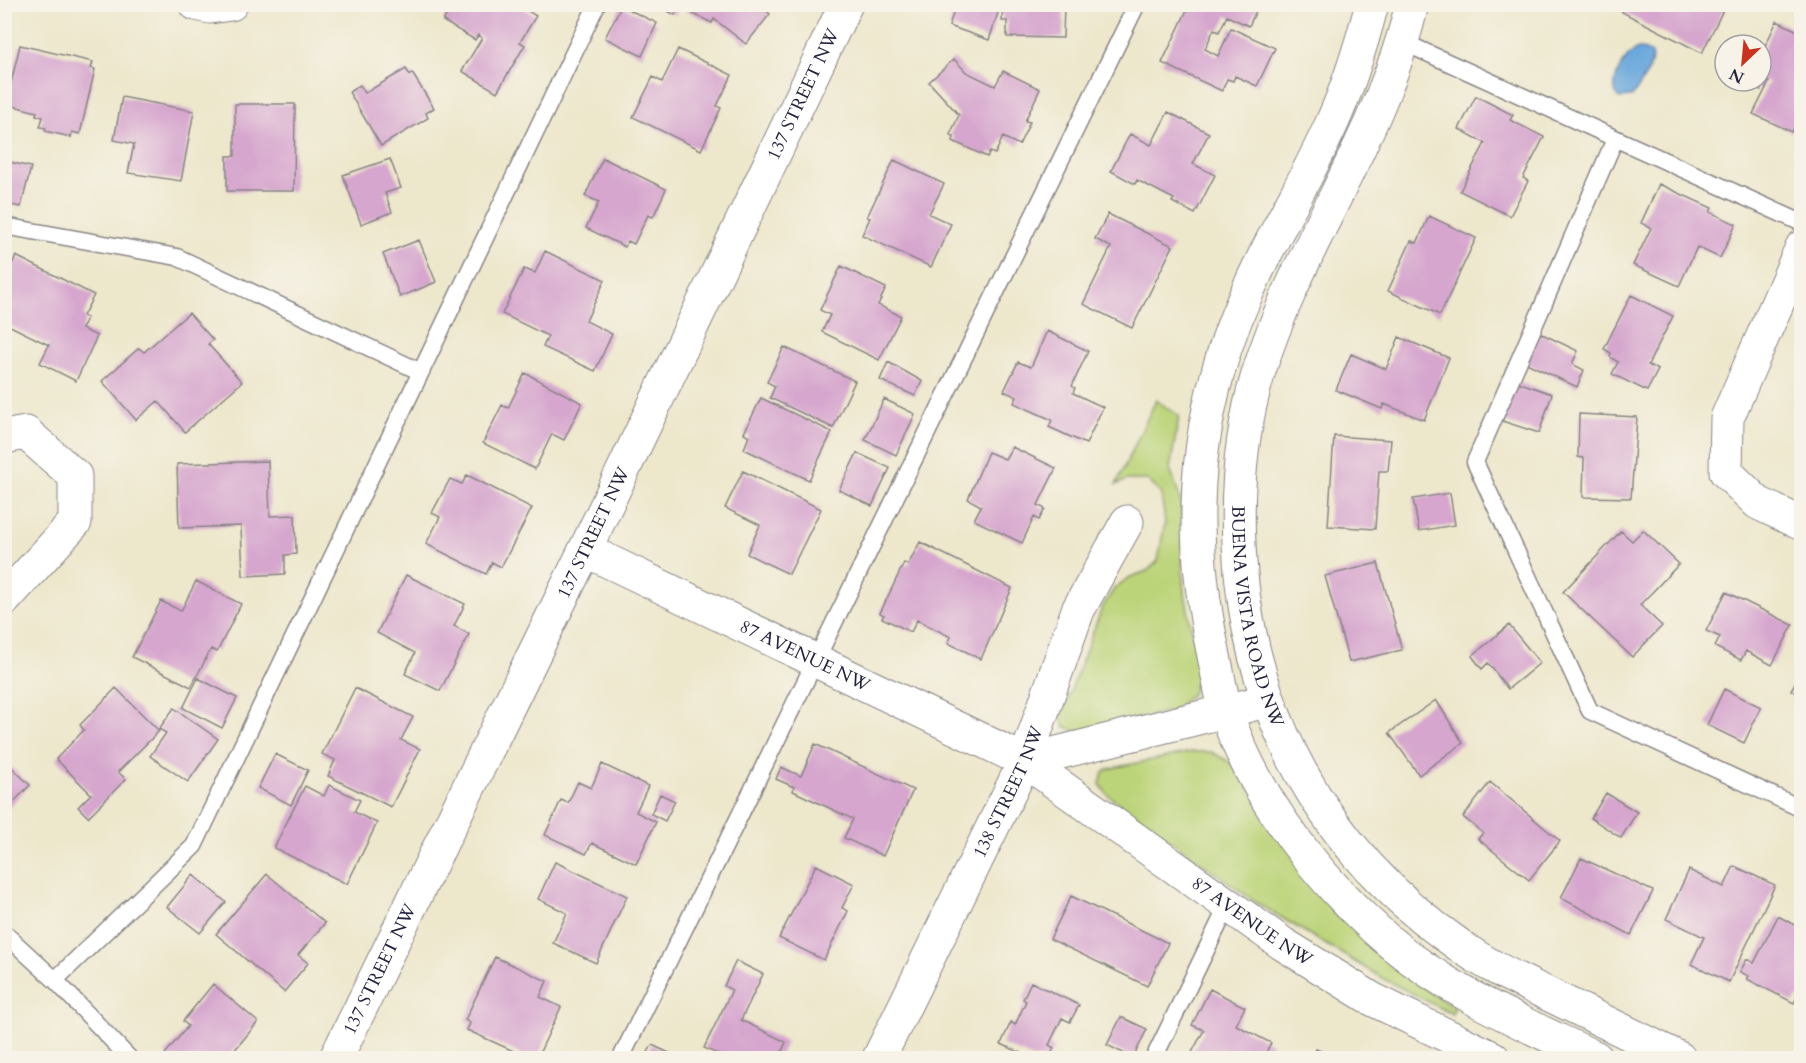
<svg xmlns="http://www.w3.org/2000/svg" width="1806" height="1063" font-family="Cardo,serif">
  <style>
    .green { fill: #bcd479; stroke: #6f7b5a; stroke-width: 1.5 }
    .water { fill: #6ba8dd; stroke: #46658c; stroke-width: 1.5 }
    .building { fill: #d6a6ce }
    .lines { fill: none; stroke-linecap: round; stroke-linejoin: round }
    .service-casing { stroke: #888484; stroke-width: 19 }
    .minor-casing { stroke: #888484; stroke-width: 35 }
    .tertiary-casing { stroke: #888484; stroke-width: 35 }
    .service { stroke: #fff; stroke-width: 16 }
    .minor { stroke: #fff; stroke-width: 33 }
    .tertiary { stroke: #fff; stroke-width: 33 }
    .labels { text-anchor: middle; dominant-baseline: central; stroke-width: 4.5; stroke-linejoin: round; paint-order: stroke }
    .street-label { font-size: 18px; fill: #22223b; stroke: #f7f3e8 }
  </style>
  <rect width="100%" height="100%" fill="#f7f3e8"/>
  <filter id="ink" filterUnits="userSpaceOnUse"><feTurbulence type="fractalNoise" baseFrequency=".0167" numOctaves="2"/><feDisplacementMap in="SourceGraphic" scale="12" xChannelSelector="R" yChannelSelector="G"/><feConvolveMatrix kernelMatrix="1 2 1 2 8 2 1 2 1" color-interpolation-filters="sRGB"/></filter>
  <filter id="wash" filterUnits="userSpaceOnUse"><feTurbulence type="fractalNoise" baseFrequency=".008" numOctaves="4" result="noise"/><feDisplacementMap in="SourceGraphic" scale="24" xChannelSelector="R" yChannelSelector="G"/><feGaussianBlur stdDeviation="1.35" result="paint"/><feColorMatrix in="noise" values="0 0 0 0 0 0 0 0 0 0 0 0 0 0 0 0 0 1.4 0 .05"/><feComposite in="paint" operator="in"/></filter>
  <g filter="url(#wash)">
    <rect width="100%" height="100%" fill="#ede7cc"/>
    <path class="green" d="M1156,400L1179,416L1170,469L1181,502L1183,582L1199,673L1192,694L1172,711L1075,731L1064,726L1061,717L1102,608L1114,589L1128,578L1147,571L1158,561L1165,522L1161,494L1148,480H1126L1116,485Z
      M1191,752H1211L1228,761L1382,955L1426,990L1455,1008L1452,1014L1382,978L1257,903L1107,794L1100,784L1103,773L1108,769Z"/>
    <path class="water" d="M1638,49C1669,49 1639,86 1632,97L1619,98C1606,87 1625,53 1638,49Z"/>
    <g id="blocks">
      <path class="building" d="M426,4H517L536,16L520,42L525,45L497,92L462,71L482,38L478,35L475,40L443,21L446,16Z
        M654,4H757L770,14L746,44L714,19L712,23L679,7L675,15Z
        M956,4H984L999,10L989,40L949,26Z
        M1003,4H1064L1063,38L1007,37V21H1002Z
        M1190,4L1200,8L1201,4H1259L1249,26L1227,16L1219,32L1214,29L1205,49L1218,56L1231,28L1275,48L1257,86L1235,76L1233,81L1227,79L1222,91L1162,63Z
        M1626,4H1726L1702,53L1622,12Z
        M621,6L657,23L642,56L605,38Z
        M1777,21L1802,33V113L1792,132L1753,114L1769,82L1765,80L1761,90L1742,81H1761V49L1763,50Z
        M20,45L93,62L91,68L95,69L80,134L72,132L71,137L45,131L46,128L40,127L43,117L36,115L37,112L6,104Z
        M678,49L732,75L717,106L721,108L701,150L633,117L653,77L662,82Z
        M954,59L966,72L995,86L1003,71L1040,89L1025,121L1030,122L1019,145L1003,137L995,154L990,152L987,157L953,141L954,137L950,135L959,115L929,82Z
        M406,69L410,75L412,73L434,108L426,113L428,118L381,146L349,92L360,85L365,93Z
        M1476,96L1513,115L1510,120L1544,137L1523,178L1528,181L1510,216L1460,191L1485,143L1459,129Z
        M122,97L194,111L181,181L128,173L134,144L114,140Z
        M235,104H295L294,191H227V156H235Z
        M1168,112L1209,133L1193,164L1215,175L1195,214L1172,202L1174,199L1137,180L1135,184L1111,171L1130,134L1151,145Z
        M603,158L666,189L653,217L648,215L634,244L628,241L625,247L586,228L599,202L585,196Z
        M390,159L401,188L385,193L392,212L361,224L343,175Z
        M894,160L944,184L929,214L951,224L931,267L862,235L870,218L867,217Z
        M5,161L31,167L21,207L5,204Z
        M1659,184L1712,208L1710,212L1736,224L1720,258L1697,247L1679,286L1633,265L1651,228L1641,223Z
        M1108,214L1173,246L1132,328L1083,304L1111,247L1095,239Z
        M1429,216L1476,238L1440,315L1388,291L1411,241L1417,243Z
        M419,240L436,282L400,297L383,254Z
        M545,251L605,280L586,321L612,334L595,371L543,347L548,336L502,314L524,269L535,273Z
        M16,256L94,295L83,316L87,318L82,329L97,336L76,381L40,363L49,345L4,323V279Z
        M841,266L886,288L878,305L901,316L879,360L822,332L830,315L820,310Z
        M1631,295L1673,316L1648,365L1658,370L1647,391L1612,374L1618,362L1610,357L1611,353L1604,349Z
        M189,313L213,340L208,344L242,382L185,432L158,401L136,420L102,381L139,348L144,352Z
        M1047,331L1088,351L1072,386L1075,388L1073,393L1103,407L1086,444L1049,427L1052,420L1014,403L1017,397L1004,391L1018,362L1031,367Z
        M1536,331L1578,351L1572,364L1584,370L1577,387L1522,361Z
        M1399,337L1449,358L1424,420L1384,404L1382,409L1336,390L1351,354L1386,369Z
        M784,347L855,381L833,428L770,398L775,386L767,382Z
        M888,362L922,381L915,396L880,380Z
        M525,373L582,403L564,440L552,434L535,469L483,443L502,405L508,408Z
        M1515,381L1552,394L1539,433L1502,421Z
        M761,398L832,432L809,480L744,449L749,436L744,433Z
        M884,399L915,414L896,455L865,440Z
        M1579,414L1637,417L1631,498L1583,497L1584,458L1578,457Z
        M1334,436L1391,440L1388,471H1379L1375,529L1328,526Z
        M1012,447L1056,468L1038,505L1045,509L1039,520L1034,517L1022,543L974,520L981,506L968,499L988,452L1005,459Z
        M857,453L890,468L872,506L839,490Z
        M268,461L270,516L295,515L296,554L285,555V574L243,576L241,526L179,528L177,464Z
        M743,471L821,509L789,574L747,554L760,525L725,508Z
        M467,475L532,508L501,567L492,562L486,574L426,544L440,517L432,513L450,479L462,484Z
        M1450,493L1455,525L1419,531L1413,499Z
        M1643,530L1679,564L1640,605L1662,626L1632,657L1563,592L1621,531L1632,541Z
        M920,542L1012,588L981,659L948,643L951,637L917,620L911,632L882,618L884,615L880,613L904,563L908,565Z
        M1378,563L1402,650L1349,662L1325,576Z
        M406,575L465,604L454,626L469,634L440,691L405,674L415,653L377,633Z
        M196,581L241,604L217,652L211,649L191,687L132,657L161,601L181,611Z
        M1726,592L1793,625L1772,665L1746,651L1741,660L1715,647L1720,637L1706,631Z
        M1509,625L1540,663L1508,689L1488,663L1482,669L1472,656Z
        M1802,671V695L1791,690Z
        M198,678L237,698L222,728L183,708Z
        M116,688L159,731L118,772L126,779L88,817L78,807L91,794L56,759L84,730L80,725Z
        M355,688L413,717L401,740L420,749L391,807L328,776L335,760L322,754Z
        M1724,689L1761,707L1744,743L1707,725Z
        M1436,700L1463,743L1419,775L1389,733Z
        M174,708L218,739L188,782L150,756L166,733L159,729Z
        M815,744L913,790L883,856L844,838L853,819L793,791L794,787L776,779L781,767L801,776Z
        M275,754L308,770L291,805L258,788Z
        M4,760L30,785L4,812Z
        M602,764L648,786L636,812L656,822L636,864L592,843L586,854L545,835L561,800L568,803L578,782L591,788Z
        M1490,782L1560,841L1529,880L1478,839L1483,833L1463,817Z
        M329,785L360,800L354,812L377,823L347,884L274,848L305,786L324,796Z
        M1606,793L1637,812L1621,838L1591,818Z
        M660,794L675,801L665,821L651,814Z
        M1581,858L1653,891L1631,935L1561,898Z
        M555,862L627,896L596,963L553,943L567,913L538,899Z
        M816,865L854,884L842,908L848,911L824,960L779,938Z
        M1734,866L1775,885L1729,982L1691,964L1704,937L1666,919L1689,870L1724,887Z
        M267,874L325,923L298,955L308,963L284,992L216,934Z
        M193,875L226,902L200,933L167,907Z
        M1071,896L1168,943L1147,986L1050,939Z
        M1778,916L1802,929V1000L1797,997L1794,1003L1747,979L1749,976L1740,972L1747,959L1754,963Z
        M495,957L547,981L540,997L561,1007L537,1058H529L467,1030L470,1023L465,1020Z
        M736,961L763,974L741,1020L786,1042L779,1058H726L704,1048L732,990L724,986Z
        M1031,982L1079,1005L1070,1022L1062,1018L1049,1045L1054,1048L1049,1058H1033L1001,1044L1011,1022L1015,1025L1026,1001L1023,999Z
        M213,984L258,1022L228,1058H171L165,1054L188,1026L183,1021Z
        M1210,989L1245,1007L1236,1025L1271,1043L1263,1058H1189L1204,1030L1192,1025Z
        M1121,1017L1147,1029L1133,1058L1107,1045Z
        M652,1045L680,1058H645Z
        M1316,1049L1336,1058H1312Z"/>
    </g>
  </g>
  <g filter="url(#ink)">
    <use href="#blocks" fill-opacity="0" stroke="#888484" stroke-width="1.5"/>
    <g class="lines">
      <g class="service-casing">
        <path id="service" d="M1403,42L1802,223
          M1615,139L1475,462L1590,711L1802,809
          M4,226L177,257L421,372
          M4,933L55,980
          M129,1058L55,980L194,846L597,4
          M621,1058L1137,4
          M1154,1058L1227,907"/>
      </g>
      <g class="minor-casing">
        <g id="minor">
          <path d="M196,4L210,7L231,4"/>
          <path d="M1802,247L1727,418L1726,472L1758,503L1802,524"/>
          <path d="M4,437L26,433L75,476V522L4,600"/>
          <path id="s1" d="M585,550L1025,761L1283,944L1372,999L1493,1058"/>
          <path d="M1025,761L1266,701"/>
          <path id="s2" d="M336,1058L585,550L846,4"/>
          <path id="s3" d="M879,1058L1025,761L1078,610L1127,522"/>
        </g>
      </g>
      <g class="tertiary-casing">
        <g id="tertiary">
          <path d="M1372,4C1361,46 1349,86 1331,125C1297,200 1250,271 1225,349C1191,453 1191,550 1214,656C1218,675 1221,694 1226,712C1256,801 1321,883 1391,943C1452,994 1525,1024 1596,1058"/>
          <path id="s4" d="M1412,4C1382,135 1299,244 1259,371C1242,427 1236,485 1239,544C1246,710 1322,850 1459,945C1489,967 1523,982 1556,998C1597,1018 1638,1038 1679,1058"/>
        </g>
      </g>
      <use href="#service" class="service"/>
      <use href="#minor" class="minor"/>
      <use href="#tertiary" class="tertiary"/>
    </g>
  </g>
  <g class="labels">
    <g class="street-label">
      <text stroke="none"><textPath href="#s2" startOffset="1071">137 STREET NW</textPath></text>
      <text stroke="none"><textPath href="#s2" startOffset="585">137 STREET NW</textPath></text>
      <text stroke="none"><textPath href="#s4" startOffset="648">BUENA VISTA ROAD NW</textPath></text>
      <text stroke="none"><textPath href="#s1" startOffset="244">87 AVENUE NW</textPath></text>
      <text stroke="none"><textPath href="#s3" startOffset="296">138 STREET NW</textPath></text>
      <text stroke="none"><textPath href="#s1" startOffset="766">87 AVENUE NW</textPath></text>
      <text stroke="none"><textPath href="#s2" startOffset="99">137 STREET NW</textPath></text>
    </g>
  </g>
  <rect width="1806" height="1063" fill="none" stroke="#f7f3e8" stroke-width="24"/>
  <g transform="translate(1743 63) rotate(206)"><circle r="28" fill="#f7f3e8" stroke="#a29fa3" stroke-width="1.5"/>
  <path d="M0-4.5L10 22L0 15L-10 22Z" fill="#c8321e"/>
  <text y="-9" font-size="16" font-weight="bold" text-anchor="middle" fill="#22223b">N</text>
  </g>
</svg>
